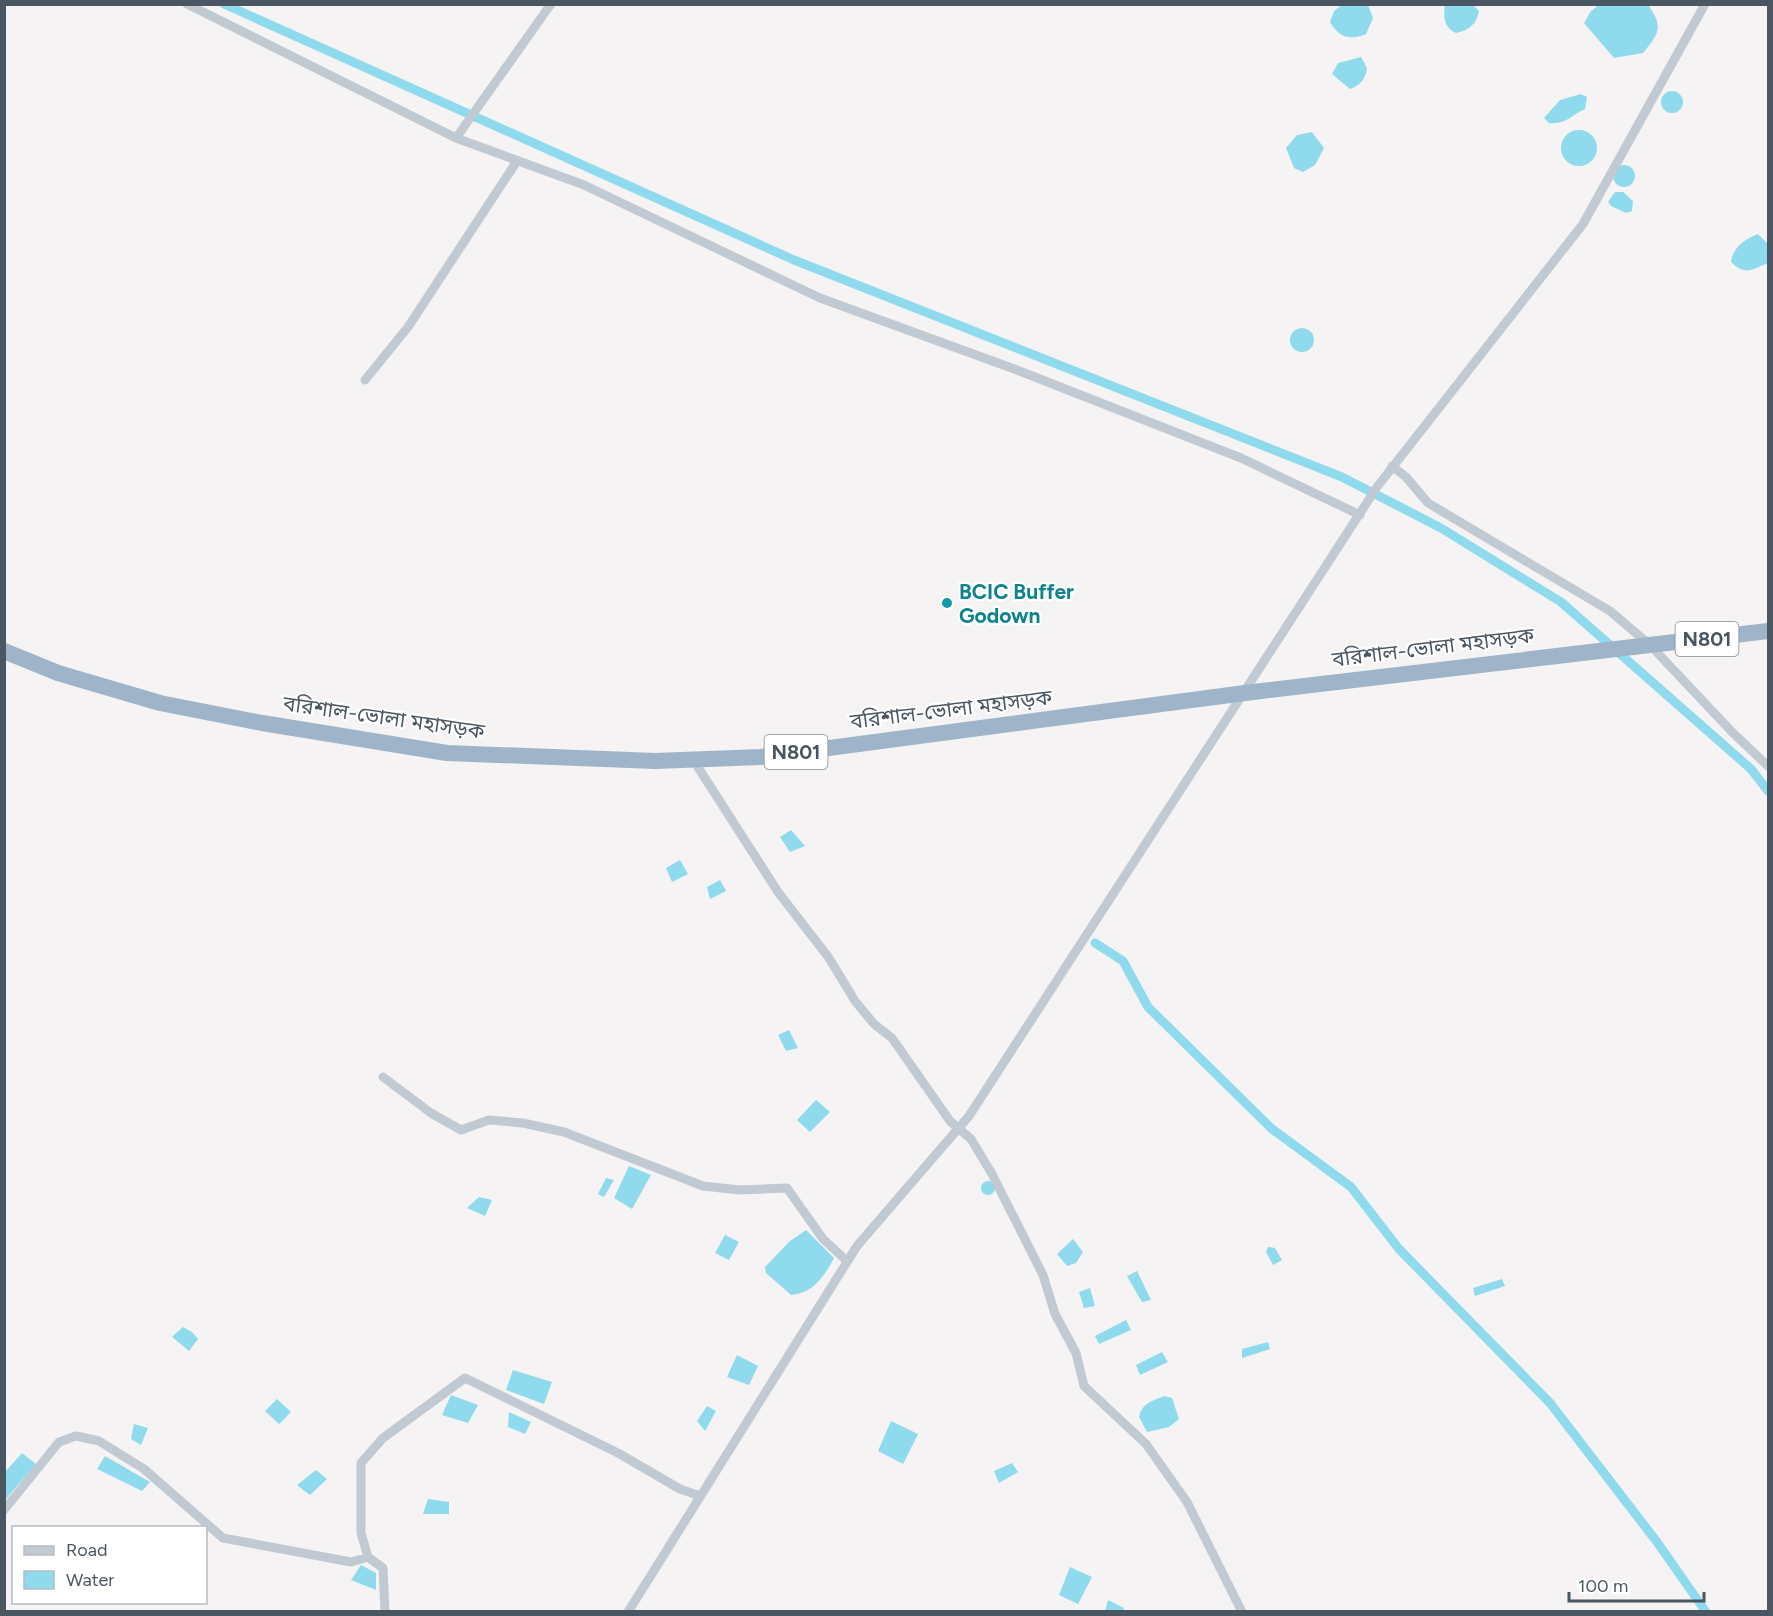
<svg xmlns="http://www.w3.org/2000/svg" width="1773" height="1616" font-family="Figtree,'Noto Sans Bengali',sans-serif">
  <style>
    .water { fill: #90daee }
    .lines { fill: none; stroke-linecap: round; stroke-linejoin: round }
    .canal { stroke: #90daee; stroke-width: 9 }
    .minor { stroke: #c1cad2; stroke-width: 9 }
    .trunk { stroke: #9fb4c9; stroke-width: 16 }
    .culture-dot { fill: #0f9aa8; stroke: #fff; stroke-width: 2 }
    .labels { text-anchor: middle; dominant-baseline: central; stroke-width: 4.5; stroke-linejoin: round; paint-order: stroke }
    .shield { fill: #fff; stroke: #808990; stroke-width: 1.5 }
    .shield-label { font-size: 20px; font-weight: bold; fill: #4a5661 }
    .culture-label { font-size: 21px; font-weight: bold; fill: #0d838f; stroke: #fff; text-anchor: start }
    .street-label { font-size: 21px; fill: #4a5661; stroke: #fff }
  </style>
  <rect width="100%" height="100%" fill="#f5f3f3"/>
  <path class="water" d="M1342,5H1368L1373,18L1366,34C1349,41 1339,37 1330,22L1334,11Z
    M1445,5H1473L1479,11C1477,24 1469,30 1456,33C1444,28 1443,16 1445,5Z
    M1599,5H1648C1664,27 1659,33 1643,53L1614,58L1584,23L1591,11Z
    M1361,57L1367,68C1366,78 1360,86 1350,89L1332,74L1338,63Z
    M1661 102a11 11 0 1 1 22 0a11 11 0 1 1-22 0Z
    M1581,94L1587,97L1585,109C1571,115 1566,125 1549,123L1544,118L1560,100Z
    M1561 148a18 18 0 1 1 36 0a18 18 0 1 1-36 0Z
    M1312,132L1324,148L1315,165L1303,172L1294,168L1286,148L1297,135Z
    M1613 176a11 11 0 1 1 22 0a11 11 0 1 1-22 0Z
    M1615,192H1623L1633,201L1632,211L1626,213L1611,206L1608,202Z
    M1758,234L1768,244V263C1751,270 1746,276 1731,262C1733,247 1745,239 1758,234Z
    M1290 340a12 12 0 1 1 24 0a12 12 0 1 1-24 0Z
    M791,830L805,846L790,852L780,837Z
    M680,860L688,874L672,882L666,868Z
    M720,880L726,891L710,899L707,887Z
    M789,1030L798,1048L786,1051L778,1035Z
    M816,1100L830,1112L810,1132L797,1120Z
    M629,1166L651,1175L632,1209L614,1198Z
    M606,1178L614,1180L604,1197L598,1194Z
    M981 1188a7 7 0 1 1 14 0a7 7 0 1 1-14 0Z
    M479,1197L492,1200L485,1216L467,1208Z
    M806,1230L834,1258C824,1277 813,1293 791,1295L766,1273L765,1267L790,1241Z
    M725,1235L739,1242L729,1260L715,1253Z
    M1073,1239L1083,1252L1076,1263L1067,1266L1057,1254Z
    M1268,1247L1275,1248L1282,1260L1273,1265L1266,1252Z
    M1137,1271L1151,1300L1142,1302L1127,1276Z
    M1502,1279L1505,1286L1475,1296L1473,1288Z
    M1090,1288L1095,1306L1084,1308L1079,1292Z
    M1126,1320L1131,1330L1099,1344L1095,1336Z
    M183,1327L192,1332L198,1339L189,1351L172,1337Z
    M1268,1342L1270,1349L1242,1358V1349Z
    M1162,1352L1168,1362L1140,1375L1136,1365Z
    M737,1355L758,1366L749,1385L727,1377Z
    M513,1370L552,1382L544,1404L506,1390Z
    M451,1395L478,1405L468,1423L442,1415Z
    M1164,1396L1172,1398L1179,1419L1169,1427L1147,1432L1139,1417C1142,1403 1152,1401 1164,1396Z
    M277,1399L291,1412L279,1424L265,1411Z
    M707,1406L716,1411L705,1431L697,1421Z
    M509,1412L531,1422L525,1434L508,1427Z
    M891,1421L918,1434L903,1464L878,1451Z
    M134,1424L148,1428L141,1445L131,1439Z
    M22,1453L36,1464L5,1500V1472Z
    M105,1456L150,1482L142,1491L97,1469Z
    M1012,1463L1018,1472L999,1483L994,1471Z
    M316,1470L327,1479L310,1495L297,1485Z
    M428,1499L449,1502V1514H423Z
    M361,1565L376,1573V1590L351,1580Z
    M1070,1567L1092,1577L1078,1604L1059,1595Z
    M1108,1600L1124,1608L1123,1611H1105Z"/>
  <g class="lines">
    <path class="canal" d="M224,4L794,260L1342,477L1441,528L1561,602L1751,769L1768,791
      M1095,943L1123,961L1148,1007L1272,1129L1351,1187L1399,1249L1550,1403L1657,1542L1706,1612"/>
    <path class="minor" d="M187,4L456,138L584,185L820,298L1017,370L1241,458L1360,515
      M456,138L551,4
      M365,380L408,327L517,161
      M1392,466L1406,477L1428,503L1610,611L1650,645L1733,733L1768,766
      M694,761L778,892L829,958L855,1001L874,1024L892,1038L950,1121L971,1139L992,1174L1043,1275L1055,1314L1076,1353L1084,1386L1146,1444L1187,1502L1242,1612
      M383,1077L431,1113L461,1130L489,1120L523,1123L564,1132L703,1186L740,1190L787,1188L823,1239L847,1261
      M4,1510L59,1442L76,1436L99,1441L144,1469L223,1538L351,1562L368,1557L383,1568L385,1612
      M368,1557L361,1533V1463L383,1438L465,1378L618,1453L680,1489L700,1496
      M628,1612L857,1246L969,1116L1377,487L1583,224L1705,4"/>
    <path class="trunk" d="M4,651L58,673L160,703L262,723L447,753L655,761L761,757L1245,693L1768,631"/>
  </g>
  <circle class="culture-dot" cx="947" cy="603" r="6"/>
  <g class="labels">
    <g class="shield">
      <rect x="1675.5" y="622" width="63" height="34" rx="4.5"/>
      <rect x="764.5" y="735" width="63" height="34" rx="4.5"/>
    </g>
    <g class="shield-label">
      <text x="1707" y="639">N801</text>
      <text x="796" y="752">N801</text>
    </g>
    <g class="culture-label">
      <text x="959" y="591">BCIC Buffer<tspan x="959" dy="24">Godown</tspan></text>
    </g>
    <g class="street-label">
      <text transform="translate(1433 647) rotate(-7)">বরিশাল-ভোলা মহাসড়ক</text>
      <text transform="translate(951 709) rotate(-7)">বরিশাল-ভোলা মহাসড়ক</text>
      <text transform="translate(384 717) rotate(8)">বরিশাল-ভোলা মহাসড়ক</text>
    </g>
  </g>
  <rect width="1773" height="1616" fill="none" stroke="#4a5661" stroke-width="12"/>
  <rect x="12" y="1526" width="195" height="78" fill="#ffffff" stroke="#b7bbc0" stroke-width="1.5"/>
  <rect x="24" y="1546" width="30" height="9" fill="#c1cad2" stroke="#b7bbc0" stroke-width="1.5"/>
  <text x="66" y="1556" font-size="18" fill="#4a5661">Road</text>
  <rect x="24" y="1571" width="30" height="18" fill="#90daee" stroke="#b7bbc0" stroke-width="1.5"/>
  <text x="66" y="1586" font-size="18" fill="#4a5661">Water</text>
  <path d="M1569 1592v9h135v-9" fill="none" stroke="#4a5661" stroke-width="3"/>
  <text x="1578" y="1592" font-size="18" fill="#4a5661" stroke="#ffffff" stroke-width="4.5" paint-order="stroke">100 m</text>
</svg>
